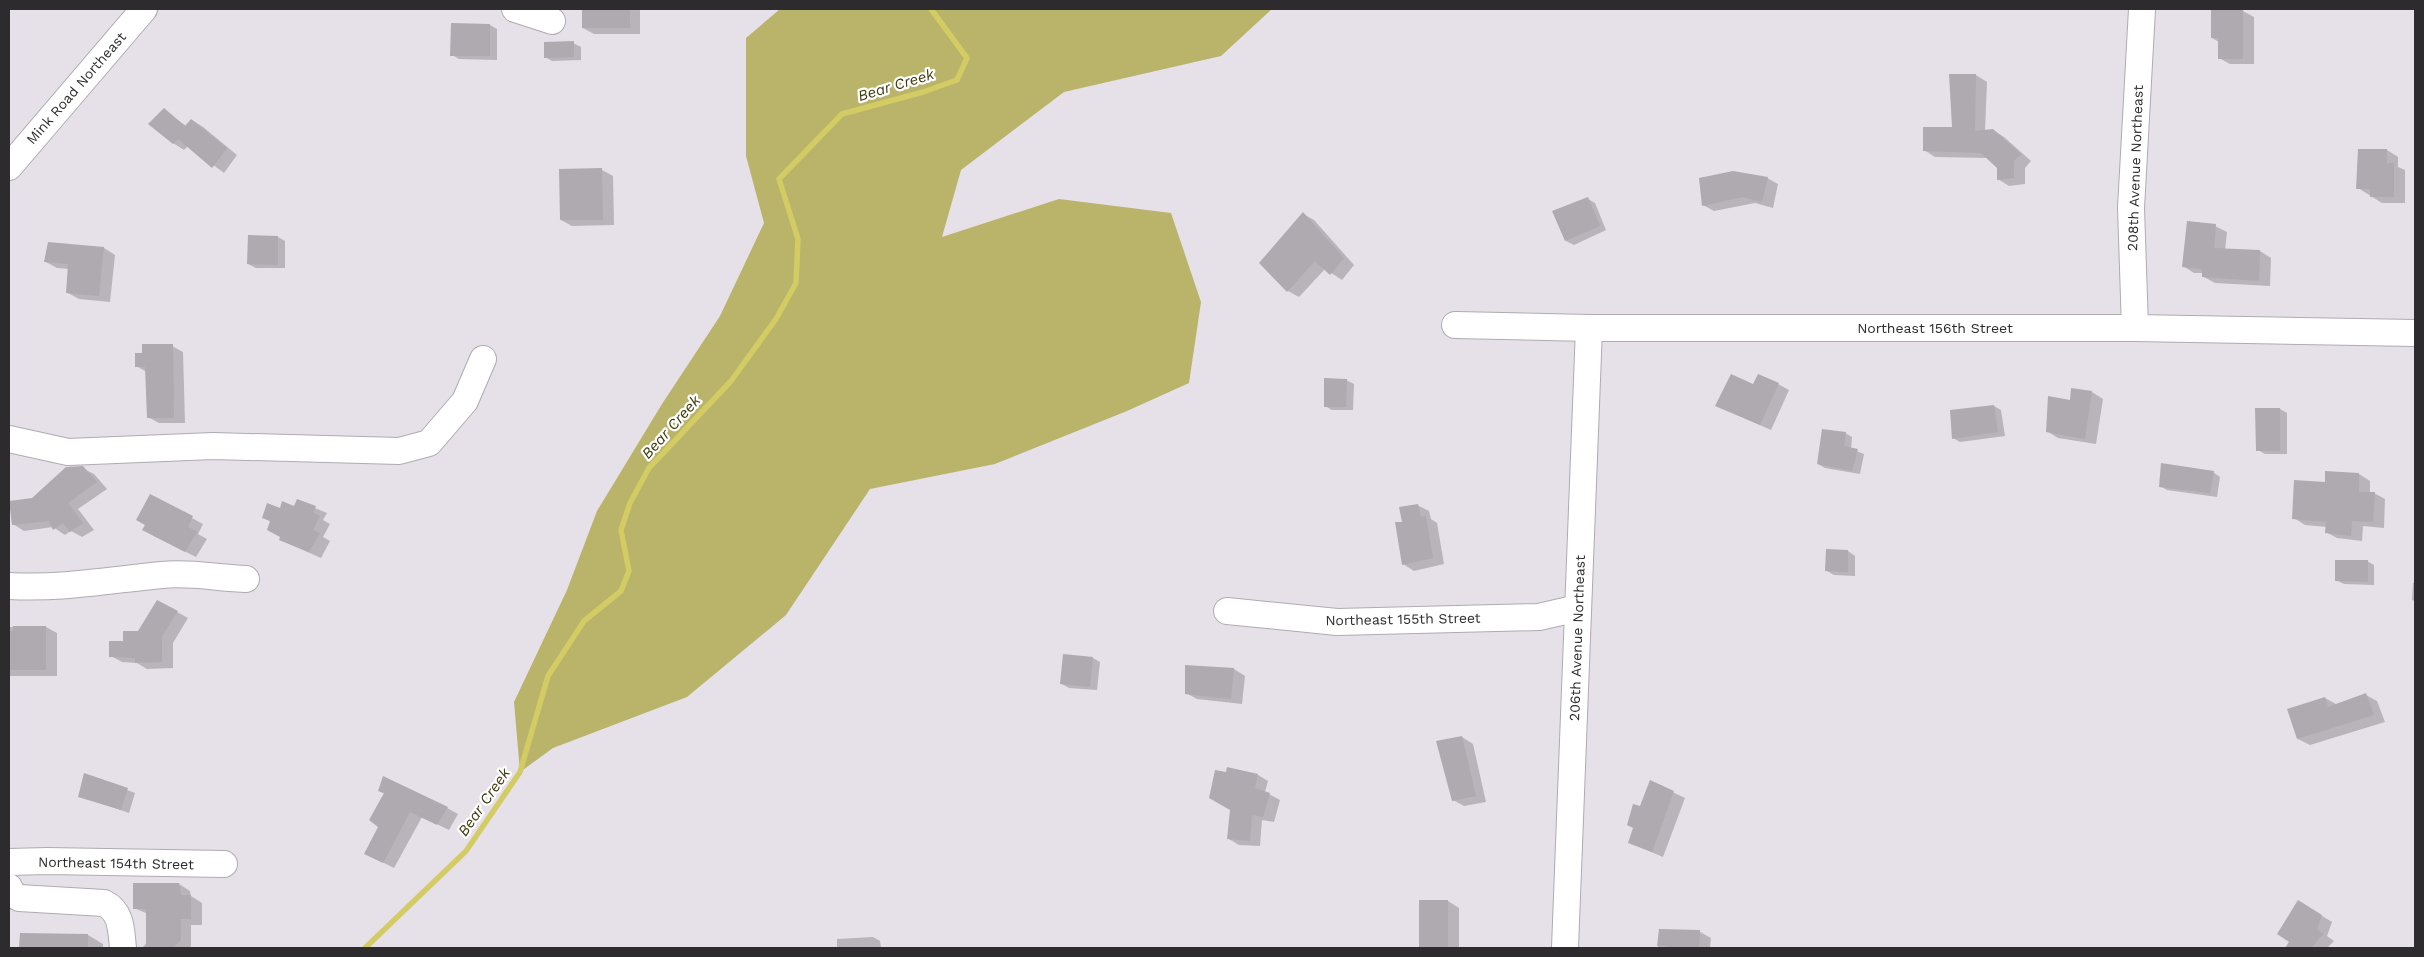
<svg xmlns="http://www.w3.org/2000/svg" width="2424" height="957" font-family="'Work Sans',sans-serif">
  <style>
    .green { fill: #b9b46a }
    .shadow { fill: #0003 }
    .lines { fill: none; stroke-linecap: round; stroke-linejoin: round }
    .stream { stroke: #d3cb63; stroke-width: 5.5 }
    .building { fill: #afa9b0 }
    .minor-casing { stroke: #b0aab1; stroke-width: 28 }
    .minor { stroke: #fff; stroke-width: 26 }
    .labels { text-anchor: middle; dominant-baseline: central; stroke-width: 4.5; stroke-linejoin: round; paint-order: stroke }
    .street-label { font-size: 14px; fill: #2d2b2d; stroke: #fff }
    .water-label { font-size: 15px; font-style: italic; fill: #3e3a0d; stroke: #fff }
  </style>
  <rect width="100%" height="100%" fill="#e6e1e8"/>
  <path class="green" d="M780,9H1272L1221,56L1064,92L961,170L942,237L1059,199L1171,213L1201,302L1189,383L1127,411L995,464L870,489L786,615L687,697L553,748L520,772L514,702L567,590L597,511L662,404L720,316L764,223L746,156V38Z"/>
  <path class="shadow" d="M583,9H640V34H594L583,28Z
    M2212,11H2243L2254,17V64H2230L2219,58V42L2212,38Z
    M452,25H490L497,29V60L459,59L452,55Z
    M573,43L581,47V60L552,61L545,57Z
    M1950,75H1976L1987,82L1985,131L1993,130L2004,137L2031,161L2025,168V184L2009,186L1998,179V168L1989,158L1935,157L1924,150L1954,128Z
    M164,110L186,126L192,120L203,127L237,155L224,173L188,146L184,150L173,143Z
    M2387,150L2398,157V167L2405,170V203H2382L2358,188Z
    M602,170L613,176L614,225L572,226L561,220Z
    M1767,178L1778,184L1773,208L1755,203L1714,211L1703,205Z
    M1588,199L1595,203L1606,230L1574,245L1566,241L1553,211Z
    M1303,214L1314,220L1354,265L1342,280L1325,269L1299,297L1288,291L1260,263Z
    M2215,226L2227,232L2225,250L2260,251L2271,258L2270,286L2215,283L2204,277V273H2194L2183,266Z
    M278,237L285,241V268H256L248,264Z
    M104,248L115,255L110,302L79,299L68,293L69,269L57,268L46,262Z
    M172,346L183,352L185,423H159L148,417L147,372L136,366L143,354Z
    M1346,380L1354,384L1353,410H1332L1325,406Z
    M1778,384L1789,390L1771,430L1717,406L1754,386Z
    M2092,392L2103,399L2096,444L2058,438L2047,431L2071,401Z
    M1994,406L2001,410L2005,436L1960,442L1953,438L1951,411Z
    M2256,409H2280L2287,413V454H2265L2258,450Z
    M1845,433L1852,437L1851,449L1864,454L1860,474L1825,468L1818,464Z
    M82,468L94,474L107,489L78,509L94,530L82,537L71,531L65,535L53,527L24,531L13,524L33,499Z
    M2213,472L2220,477L2217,497L2167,490L2160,486Z
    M2359,474L2370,481V493H2374L2385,499L2384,528L2363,526L2362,541L2337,538L2326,532L2327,527L2305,525L2294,518L2326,483Z
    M151,496L203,524L198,534L207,539L196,557L154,536L147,525Z
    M298,501L327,513L323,520L330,524L323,537L330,541L321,558L280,540L282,537L271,522L263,517L281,510L295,508Z
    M1417,505L1429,511L1431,519L1437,523L1444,564L1414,571L1403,564L1404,524Z
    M1827,551H1848L1855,556V576L1834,575L1827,571Z
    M2367,561L2374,565V585L2344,584L2336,580Z
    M2413,583H2415V601L2412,600Z
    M177,612L188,618L173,643V668L147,669L137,663L122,662L111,656L124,642L139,632Z
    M9,627H46L57,633V676H9Z
    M1093,658L1100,662L1097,690L1069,688L1062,684Z
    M1186,666L1234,669L1245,676L1242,704L1197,699L1186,693Z
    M2366,695L2377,701L2385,722L2310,745L2298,739L2289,709L2325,698L2336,704Z
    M1462,737L1473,744L1486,802L1464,806L1453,800Z
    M1228,768L1258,775L1268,781L1265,792L1280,800L1274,822L1262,820L1260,846L1239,845L1229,839L1231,809L1227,774Z
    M85,774L135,793L129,813L80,796Z
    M1651,782L1685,798L1663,857L1630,843Z
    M379,791L447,808L458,814L449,830L422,817L394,868L366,854L379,827L385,794Z
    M179,884L190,891L191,896L202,903V925H191V946L189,948H142L148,941V914L134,908Z
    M1421,901H1448L1459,908V948H1421Z
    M2309,908L2332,922L2327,936L2334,941L2327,948H2286Z
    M1660,930L1700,932L1711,938L1710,948H1658Z
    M21,934L88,935L103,944V948H21Z
    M873,937L880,941L881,948H837V939Z"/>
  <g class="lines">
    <path class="stream" d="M365,948L466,851L520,772L548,676L584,621L621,591L629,571L621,530L630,503L649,468L731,381L776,319L796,283L798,239L779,179L842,114L923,92L957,80L967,58L931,9"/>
  </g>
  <path class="building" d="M582,9H630V28H582Z
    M2211,9H2243V59H2218V38H2211Z
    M451,23L490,24V56H450Z
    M574,41V57L544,58V42Z
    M1949,74H1976L1975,131L1993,129L2021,154L2014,161V178L1997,180V168L1981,153L1923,151V127H1952Z
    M164,108L185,126L191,119L227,148L212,168L178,139L173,144L148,124Z
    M2358,149H2387V163H2394V197H2370V189H2356Z
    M602,168L603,220H560L559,169Z
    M1733,171L1768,177L1762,202L1743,197L1702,206L1699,178Z
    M1588,197L1600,226L1565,241L1552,211Z
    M1303,212L1344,258L1330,275L1315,261L1287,292L1259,263Z
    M2187,221L2216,224L2214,248L2260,250L2259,281L2202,277V269L2182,267Z
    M248,235L278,236V265L247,264Z
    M48,242L104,247L99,296L66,293L68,264L44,262Z
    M142,344H173L174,418H147L145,367H135V353H142Z
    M1731,374L1753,384L1758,374L1779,383L1760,425L1715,406Z
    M1324,378L1347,379L1346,407H1324Z
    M2071,388L2092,391L2085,439L2046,432L2048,396L2070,400Z
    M1994,405L1998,432L1952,439L1950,410Z
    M2255,408H2280V451H2256Z
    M1822,429L1846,432L1844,446L1858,449L1852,471L1817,464Z
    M2161,463L2214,471L2210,493L2159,487Z
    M83,466L97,482L68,503L83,523L70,532L63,523L53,530L49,521L12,525L9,501L32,498L66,467Z
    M2325,471L2359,473V492H2375L2373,522L2352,521L2351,536L2325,533L2326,522L2292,519L2294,480L2325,482Z
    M150,494L193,516L188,527L197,532L185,552L142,530L145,525L136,520Z
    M297,499L316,506L313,513L320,516L313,530L320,533L309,552L279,540L280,537L267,530L270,521L262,518L267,503L280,508L282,501L294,506Z
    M1418,504L1421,517L1426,516L1433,558L1402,565L1395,522H1402L1399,507Z
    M1826,549L1848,550V572L1825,571Z
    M2335,560H2368V582L2335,581Z
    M157,600L178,611L162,636V662L135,663V658L109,657V641H123V631H138Z
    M13,626H46V670H9V631H13Z
    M1063,654L1093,657L1090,687L1060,684Z
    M1185,665L1234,668L1231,699L1185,694Z
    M2366,693L2374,715L2297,739L2287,709L2325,697L2328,707Z
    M1462,736L1476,796L1452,801L1436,741Z
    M1227,767L1258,774L1255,788L1270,793L1263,817L1252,815L1250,841L1227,839L1230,810L1209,798L1215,770L1226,772Z
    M84,773L128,788L121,810L78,797Z
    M383,776L448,807L437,825L410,812L383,863L364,854L378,827L369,820L384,793L378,791Z
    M1650,780L1674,791L1652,852L1628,843L1633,828L1627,825L1633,804L1640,806Z
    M133,883H179L181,895H191V919H181V940L173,948H146V909H133Z
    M1419,900H1448V948H1419Z
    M2298,900L2322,915L2317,929L2323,934L2311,948H2285L2289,942L2277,934Z
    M1659,929L1700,930L1699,948H1667L1668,946H1657Z
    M20,933L88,934V948H19Z"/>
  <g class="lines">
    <g class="minor-casing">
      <path id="minor" d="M515,9L552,21
        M9,167L144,9
        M1455,325L1589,328H2135L2415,333
        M2135,328L2131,208L2142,9
        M9,439L68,452L213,446L399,451L429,443L465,401L483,359
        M9,586C61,589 110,580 162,575C189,572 219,578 246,579
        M1227,611L1337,622L1539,617L1578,608
        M9,862L47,861L224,864
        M9,887L12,893L19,898L104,903C122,912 121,930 123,948
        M1565,948L1589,328"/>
    </g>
    <use href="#minor" class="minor"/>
  </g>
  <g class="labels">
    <g class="street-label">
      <text transform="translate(76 88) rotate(-49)">Mink Road Northeast</text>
      <text transform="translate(2135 168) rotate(-88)">208th Avenue Northeast</text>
      <text x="1935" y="328">Northeast 156th Street</text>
      <text transform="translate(1403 619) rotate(-1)">Northeast 155th Street</text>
      <text transform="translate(1577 638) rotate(-88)">206th Avenue Northeast</text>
      <text transform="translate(116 863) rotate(1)">Northeast 154th Street</text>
    </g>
    <g class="water-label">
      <text transform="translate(896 85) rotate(-17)">Bear Creek</text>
      <text transform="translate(671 427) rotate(-48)">Bear Creek</text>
      <text transform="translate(484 802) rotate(-55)">Bear Creek</text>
    </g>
  </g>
  <rect width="2424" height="957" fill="none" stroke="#2d2b2d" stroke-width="20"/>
</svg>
